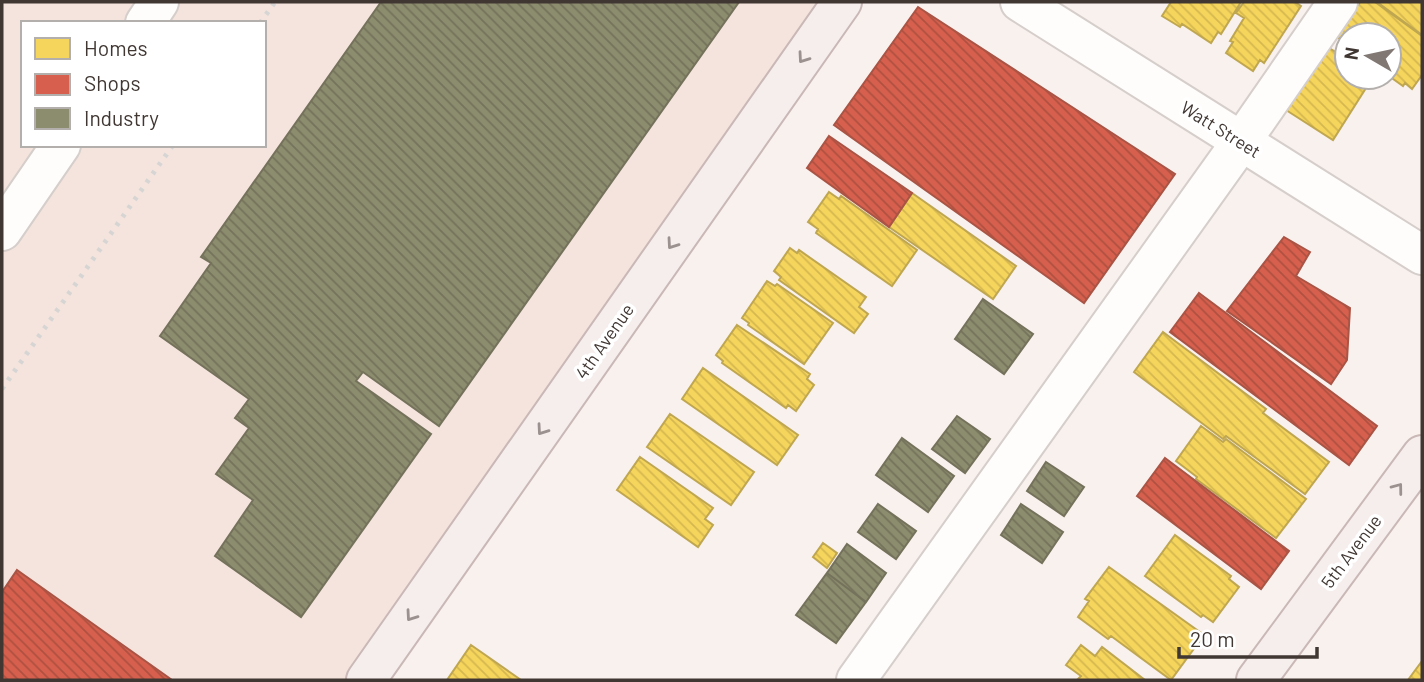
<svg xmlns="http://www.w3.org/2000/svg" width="1424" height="682" font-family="Barlow,sans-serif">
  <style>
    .built { fill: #f4e4dd; fill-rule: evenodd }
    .homes { fill: url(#homes-back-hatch); stroke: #bfa650; stroke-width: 2 }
    .shops { fill: url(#shops-back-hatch); stroke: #a95445; stroke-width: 2 }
    .industry { fill: url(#industry-back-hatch); stroke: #75725c; stroke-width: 2 }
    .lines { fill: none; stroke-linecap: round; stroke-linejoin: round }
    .minor-casing { stroke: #d5ceca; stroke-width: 42 }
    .major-casing { stroke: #c9b8b6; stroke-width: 42 }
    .minor { stroke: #fefdfc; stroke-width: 38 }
    .major { stroke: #f6eeed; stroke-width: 38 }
    .rail { stroke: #d7d5d4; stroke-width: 5; stroke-dasharray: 3.5 7; stroke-linecap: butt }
    .oneway { stroke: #9b9290 }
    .labels { text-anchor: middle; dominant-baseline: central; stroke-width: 7; stroke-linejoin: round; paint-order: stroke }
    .street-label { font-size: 18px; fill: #403733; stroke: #fff }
  </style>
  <defs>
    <pattern id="homes-back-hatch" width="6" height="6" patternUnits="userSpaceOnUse" patternTransform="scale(1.75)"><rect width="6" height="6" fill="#f6d55c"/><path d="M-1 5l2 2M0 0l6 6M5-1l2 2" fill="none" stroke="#d4b750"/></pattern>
    <pattern id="shops-back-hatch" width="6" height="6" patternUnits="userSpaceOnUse" patternTransform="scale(1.75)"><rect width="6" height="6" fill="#d6604d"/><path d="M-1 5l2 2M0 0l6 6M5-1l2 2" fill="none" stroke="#af5041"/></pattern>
    <pattern id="industry-back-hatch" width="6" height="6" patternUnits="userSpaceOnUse" patternTransform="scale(1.75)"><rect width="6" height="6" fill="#8c8c6e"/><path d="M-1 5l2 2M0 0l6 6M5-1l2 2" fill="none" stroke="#74735b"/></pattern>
  </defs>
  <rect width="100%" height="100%" fill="#f9f1ee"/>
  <path class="built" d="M2,2H842L366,680H2ZM23,23H264V145H23Z"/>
  <path class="homes" d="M1171,2H1241L1221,34L1218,32L1211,43L1182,24L1180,27L1162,16Z
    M1244,2H1295L1301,6L1264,63L1260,60L1253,71L1226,53L1233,42L1230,41L1244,18L1236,13Z
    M1360,2H1375L1422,36V75L1412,89L1405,83L1403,86L1389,76V35H1347V44L1336,36Z
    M1377,2H1422V35Z
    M1326,46L1347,59V77H1373L1333,140L1286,110Z
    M829,192L839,199L841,196L917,250L892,286L816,233L818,229L808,222Z
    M912,193L1016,266L993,299L889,227Z
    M790,248L797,253L799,250L866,297L859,307L868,314L854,333L779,280L781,277L774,271Z
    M767,281L775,286L777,284L833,323L804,364L748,325L749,323L742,318Z
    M737,325L810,374L807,379L814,385L796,411L788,405L786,408L722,363L723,361L716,355Z
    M1163,332L1266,409L1263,413L1329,462L1305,494L1226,436L1223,439L1134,372Z
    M703,368L798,435L777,465L682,399Z
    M670,414L754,472L731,505L647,447Z
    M1201,426L1223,442L1226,439L1306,499L1276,538L1196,479L1197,477L1176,461Z
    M640,457L713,508L705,519L713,525L698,547L617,490Z
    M1175,535L1231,576L1229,579L1239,587L1213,622L1203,615L1201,617L1145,576Z
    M823,543L837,553L827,568L813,557Z
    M1109,567L1204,635L1171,680L1111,636L1108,639L1078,617L1089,601L1085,599Z
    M471,645L521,680H447Z
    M1081,645L1095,656L1102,647L1145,680H1077L1081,676L1066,665Z
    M1422,661V680H1408Z"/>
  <path class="shops" d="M918,7L1175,174L1084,303L834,125Z
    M829,136L912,193L889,227L807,168Z
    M1284,237L1310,252L1296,276L1350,308L1347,360L1331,384L1227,311Z
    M1199,293L1377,426L1349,465L1170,332Z
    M1165,458L1289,551L1261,589L1137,496Z
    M17,570L172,680H2V592Z"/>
  <path class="industry" d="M381,2H739L439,426L363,372L356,381L431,434L301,617L215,556L253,500L216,474L249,428L235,418L249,399L160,336L211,263L201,257Z
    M983,299L1033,334L1004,374L955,339Z
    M957,416L990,439L965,473L932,449Z
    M902,438L954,476L928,512L876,475Z
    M1046,462L1084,487L1064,516L1027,491Z
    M878,504L916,531L896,559L858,532Z
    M1021,504L1063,532L1042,563L1001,535Z
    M847,544L886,573L866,602L827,573Z
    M827,573L866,602L836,643L796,615Z"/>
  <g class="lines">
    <g class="minor-casing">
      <path id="minor" d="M1020,2L1422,255
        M145,23L159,2
        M2,231L61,145
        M856,680L1241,142L1338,2"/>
    </g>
    <g class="major-casing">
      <path id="major" d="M366,680L842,2
        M1256,680L1422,455"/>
    </g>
    <use href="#minor" class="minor"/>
    <use href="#major" class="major"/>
    <path class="rail" d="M260,23L275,2
      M2,389L173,145"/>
  </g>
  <defs><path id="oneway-chevron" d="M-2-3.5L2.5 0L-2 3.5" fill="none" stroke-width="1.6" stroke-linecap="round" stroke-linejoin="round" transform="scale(1.75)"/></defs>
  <g class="oneway">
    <use href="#oneway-chevron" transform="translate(803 58) rotate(125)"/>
    <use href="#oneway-chevron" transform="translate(672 244) rotate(125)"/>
    <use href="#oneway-chevron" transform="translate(542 430) rotate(125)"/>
    <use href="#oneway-chevron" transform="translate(1398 488) rotate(-53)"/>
    <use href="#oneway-chevron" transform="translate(411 616) rotate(125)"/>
  </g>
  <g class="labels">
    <g class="street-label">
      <text transform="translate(1221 129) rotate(32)">Watt Street</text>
      <text transform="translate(604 341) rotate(-55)">4th Avenue</text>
      <text transform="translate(1351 551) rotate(-53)">5th Avenue</text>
    </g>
  </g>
  <rect width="1424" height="682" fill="none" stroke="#403733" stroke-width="7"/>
  <rect x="21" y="21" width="245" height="126" fill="#ffffff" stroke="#b3afad" stroke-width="2"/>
  <rect x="35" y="38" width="35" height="21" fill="#f6d55c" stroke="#b3afad" stroke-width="2"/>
  <text x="84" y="56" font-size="21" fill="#403733">Homes</text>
  <rect x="35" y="74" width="35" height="21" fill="#d6604d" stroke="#b3afad" stroke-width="2"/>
  <text x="84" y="91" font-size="21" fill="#403733">Shops</text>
  <rect x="35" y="108" width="35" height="21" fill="#8c8c6e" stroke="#b3afad" stroke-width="2"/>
  <text x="84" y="126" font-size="21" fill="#403733">Industry</text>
  <g transform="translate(1368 56) rotate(279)"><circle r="33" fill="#ffffff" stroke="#b3afad" stroke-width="2"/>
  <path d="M0-5L12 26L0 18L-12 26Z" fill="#817874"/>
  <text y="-10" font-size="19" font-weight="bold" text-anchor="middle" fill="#403733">N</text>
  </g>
  <path d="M1179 647v10h138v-10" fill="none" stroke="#403733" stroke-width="3.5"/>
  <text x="1190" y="647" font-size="21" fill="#403733" stroke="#ffffff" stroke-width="5" paint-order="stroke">20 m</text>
</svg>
